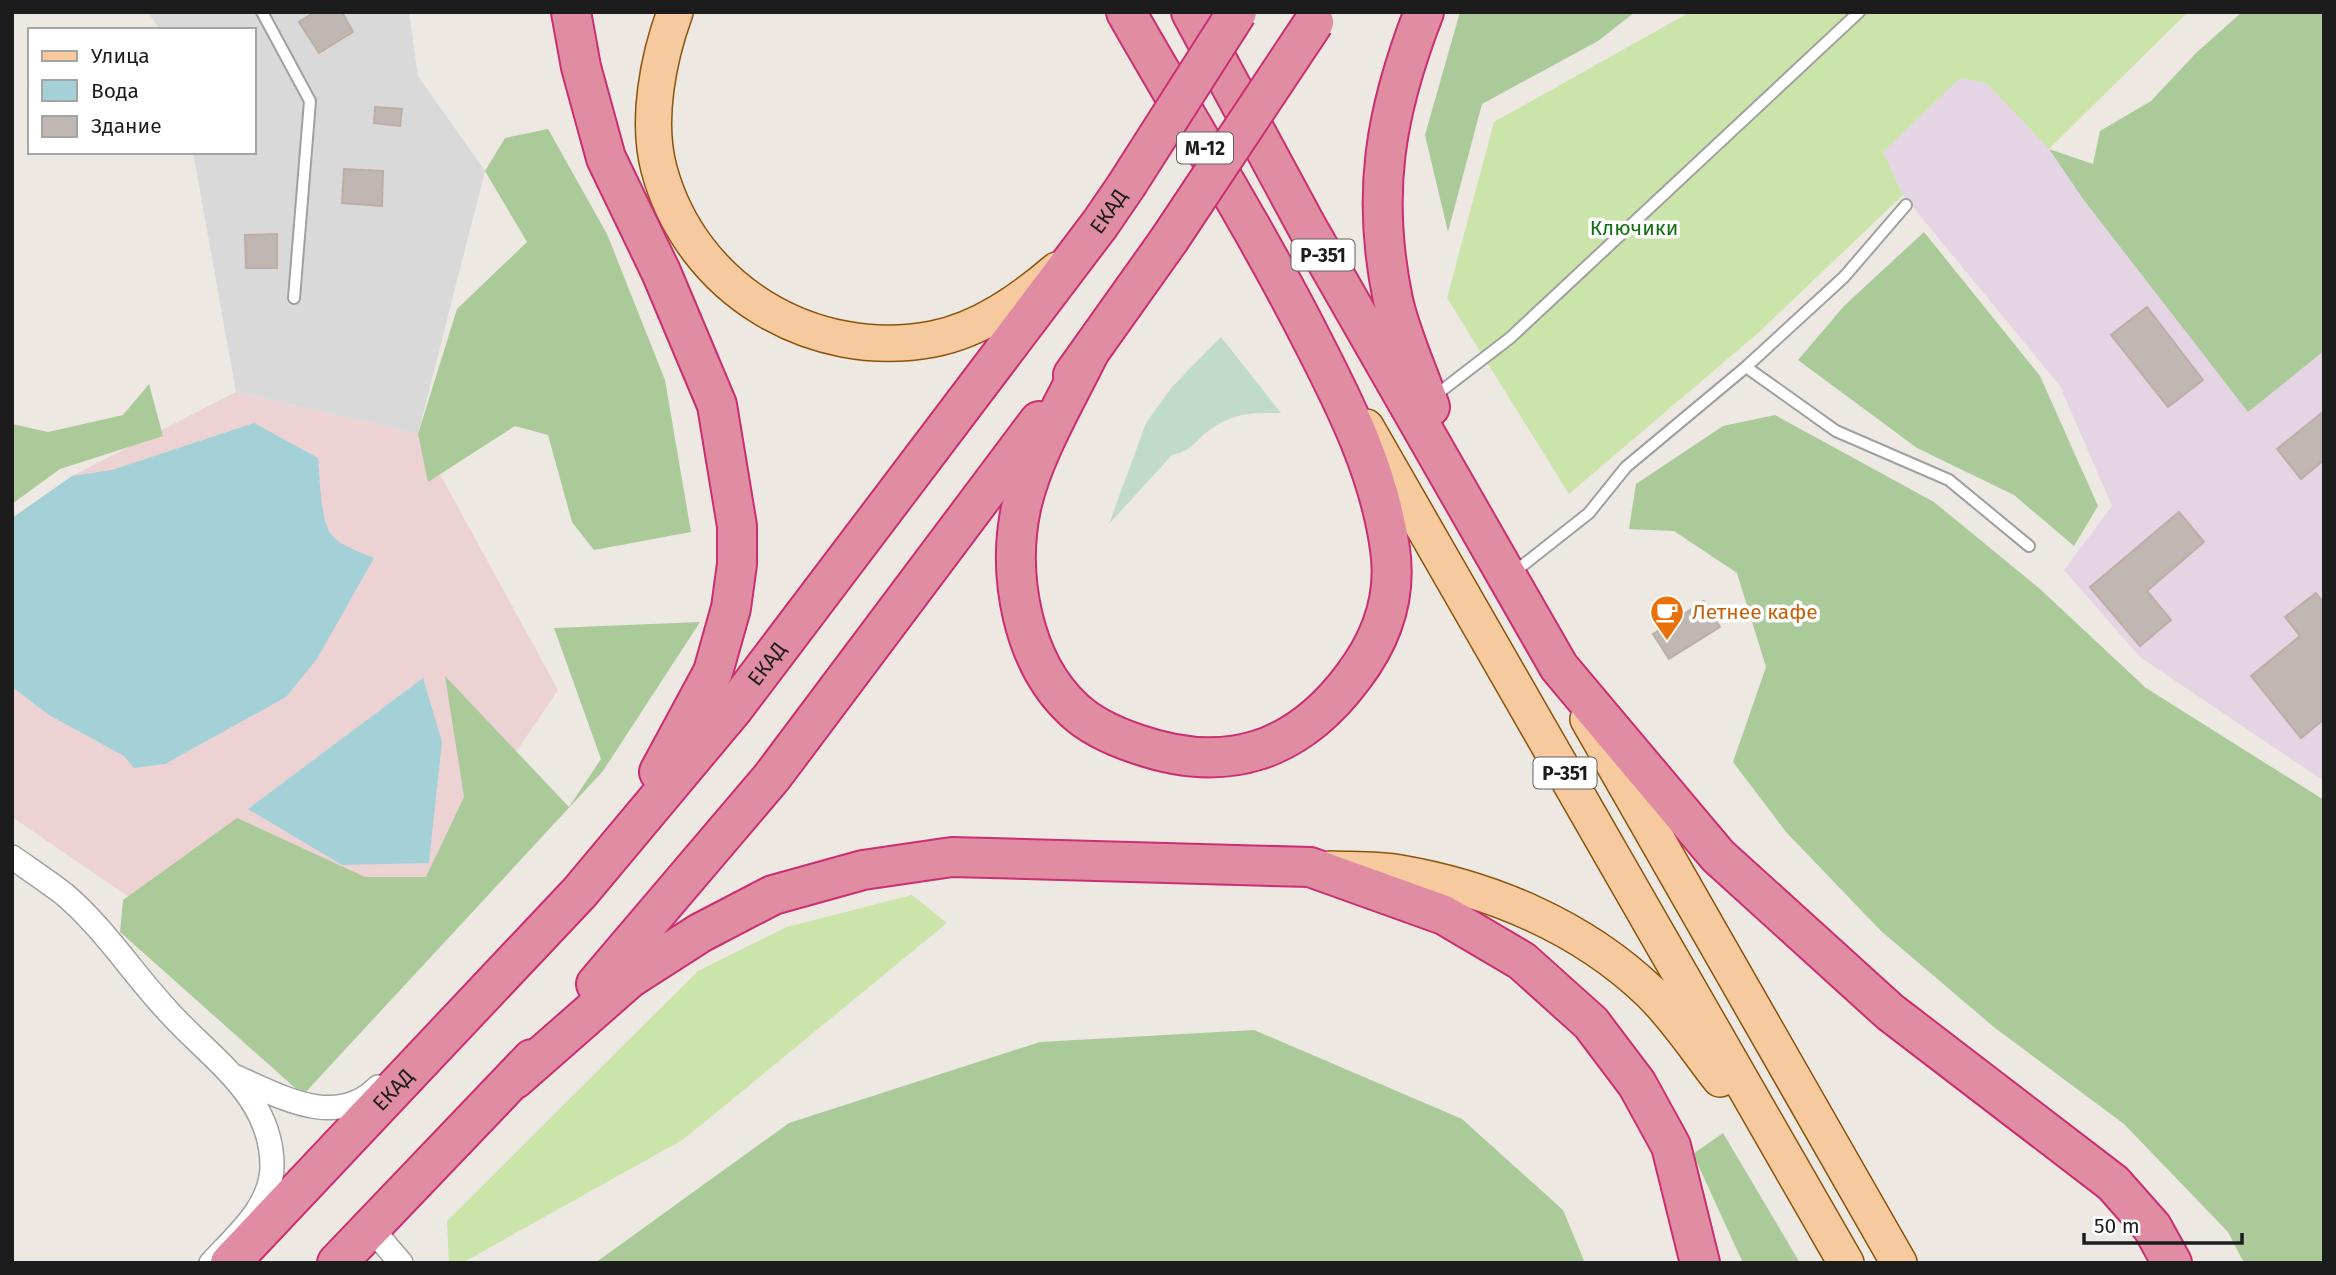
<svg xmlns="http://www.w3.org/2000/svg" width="2336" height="1275" font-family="'Fira Sans',sans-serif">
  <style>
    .residential { fill: #dad9d9 }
    .commercial { fill: #edd2d3 }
    .industrial { fill: #e5d4e4 }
    .grass { fill: #cbe4aa }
    .forest { fill: #abca99 }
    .wetland { fill: #c0dacc }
    .water { fill: #a4d1d8 }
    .building { fill: #c1b7b2; stroke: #bdaea5; stroke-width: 2 }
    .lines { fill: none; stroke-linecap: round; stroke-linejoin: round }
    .lane-casing { stroke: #a0a0a0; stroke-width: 14 }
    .street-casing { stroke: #a0a0a0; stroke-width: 26 }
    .primary-casing { stroke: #8a5509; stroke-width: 38 }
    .highway-casing { stroke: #cb2e71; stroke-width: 42 }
    .lane { stroke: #fff; stroke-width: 10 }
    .street { stroke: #fff; stroke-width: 23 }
    .primary { stroke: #f6c99e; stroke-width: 35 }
    .highway { stroke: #e08da4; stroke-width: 38 }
    .highway-bridge-casing { stroke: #cb2e71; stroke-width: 42; stroke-linecap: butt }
    .highway-bridge { stroke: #e08da4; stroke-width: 38 }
    .labels { text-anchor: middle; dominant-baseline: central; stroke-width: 7; stroke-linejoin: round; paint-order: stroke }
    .shield { fill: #fff; stroke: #606060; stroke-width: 2 }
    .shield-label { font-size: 19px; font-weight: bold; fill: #1c1c1c }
    .street-label { font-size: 21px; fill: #1c1c1c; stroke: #fff }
    .park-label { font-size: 21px; fill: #127212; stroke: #fff }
    .food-label { font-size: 21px; fill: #c56008; stroke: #fff; text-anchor: start }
  </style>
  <rect width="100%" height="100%" fill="#ede8e2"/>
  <path class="residential" d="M148,12H409L418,76L485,171L418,434L236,392L193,152H254V30H160Z"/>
  <path class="commercial" d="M236,392L418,434L558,690L326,1032L12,817V530L72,476Z"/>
  <path class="industrial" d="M1960,77L1986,83L2049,149L2083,199L2248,411L2324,351V781L2140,657L2064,570L2112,506L2060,386L1903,195L1883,152Z"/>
  <path class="grass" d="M1690,12H2188L2049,149L1986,83L1960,78L1883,152L1903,195L1758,333L1569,494L1447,298L1494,122Z
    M912,895L947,923L684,1139L462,1263H449L447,1221L698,971L787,927Z"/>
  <path class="forest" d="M1460,12H1635L1598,41L1482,104L1448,232L1425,135Z
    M2242,12H2324V351L2248,412L2083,199L2049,149L2093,164L2100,131L2151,101L2196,53Z
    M548,129L607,234L665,380L691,532L594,550L572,522L548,435L515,426L428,482L418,434L457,309L527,242L485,171L505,138Z
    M1924,232L2040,376L2098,506L2074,546L2014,495L1917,448L1798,360L1844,306Z
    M149,384L163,436L60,469L12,504V424L48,432L123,415Z
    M1775,415L1934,502L2040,589L2146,688L2324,800V1263H2244L2228,1232L2124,1124L1995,1028L1881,931L1786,832L1733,762L1766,667L1737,573L1674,531L1629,529L1636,484L1723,426Z
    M700,622L603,771L303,1095L120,932L123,900L237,818L365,877H426L464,797L445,676L569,807L601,759L554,628Z
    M1254,1030L1462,1119L1563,1210L1585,1263H595L789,1123L1040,1042Z
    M1723,1133L1800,1263H1743L1693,1154Z"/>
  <path class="wetland" d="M1221,337L1281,413C1257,413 1238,412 1217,425C1199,435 1194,451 1172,455L1109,524L1146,423L1172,387Z"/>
  <path class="water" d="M254,423L318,458C320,476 320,519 331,534C340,546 360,552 374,558L317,659L286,697L165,764L134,768L124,756L49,715L12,687V518L72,476L112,470Z
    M423,678L442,742L429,863L342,865L248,809Z"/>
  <path class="building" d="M315,12H342L353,32L319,53L299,22Z
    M375,107L402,109L400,126L374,123Z
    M344,169L383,171L382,206L342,203Z
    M277,234V268H246L245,235Z
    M2147,307L2203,380L2168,407L2111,335Z
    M2324,411V460L2301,479L2277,449Z
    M2179,512L2204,542L2147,591L2171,620L2140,646L2090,587Z
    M2316,593L2324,603V719L2301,738L2251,676L2300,636L2285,617Z
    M1704,601L1720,627L1669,659L1653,634Z"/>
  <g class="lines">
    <g class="lane-casing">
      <path id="lane" d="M262,12L310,101L294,298
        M1746,367L1836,431L1949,480L2029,546
        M1432,398L1510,338L1859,12
        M1513,573L1589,513L1626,467L1746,367L1844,277L1906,205"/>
    </g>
    <g class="street-casing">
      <path id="street" d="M12,857C29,869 47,881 64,894C103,927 131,971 166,1009C208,1057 273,1095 272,1167C271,1207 237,1235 211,1263
        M236,1077C281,1097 337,1129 378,1087
        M371,1228L401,1263"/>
    </g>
    <g class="primary-casing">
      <path id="primary" d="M675,12C658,59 646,120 659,169C691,289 812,362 933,339C980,330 1022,300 1057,270
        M1366,427L1846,1263
        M1588,719L1899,1263
        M1331,869C1353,870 1377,869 1400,873C1492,889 1582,927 1650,992C1676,1017 1698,1051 1720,1079"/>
    </g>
    <g class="highway-casing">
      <g id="highway">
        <path d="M571,12L581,67L606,158L661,272L717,405L737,526V564L731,608L713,672L659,772"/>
        <path d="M1191,12L1307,227L1559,667L1718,856L1890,1012L2113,1183L2152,1227L2172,1263"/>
        <path d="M1424,12C1385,112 1371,194 1393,300C1401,336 1418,372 1430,407"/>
        <path d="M1088,355C1065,402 1032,457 1021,508C1007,575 1022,662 1074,710C1091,726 1116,737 1137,744C1226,775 1297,752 1353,677C1382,639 1397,597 1390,549C1380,474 1346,406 1312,340C1255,228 1188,121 1126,12"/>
        <path d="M1073,375L1169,240"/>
        <path d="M596,984L772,777L1039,421"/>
        <path d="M515,1079L630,978L700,933L773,895L863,870L952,857L1310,867L1444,915L1522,961L1591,1023L1637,1084L1671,1146L1700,1263"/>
        <path id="s1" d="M230,1263L580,892L733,709L1100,224L1126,186"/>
        <path d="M337,1263L532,1059"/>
      </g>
    </g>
    <use href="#lane" class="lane"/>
    <use href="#street" class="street"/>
    <use href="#primary" class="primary"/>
    <use href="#highway" class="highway"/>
    <g class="highway-bridge-casing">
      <path id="highway-bridge" d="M1126,186L1237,12
        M1169,240L1314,22"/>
    </g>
    <use href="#highway-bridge" class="highway-bridge"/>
  </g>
  <defs>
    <g id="cafe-pin" transform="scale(1.75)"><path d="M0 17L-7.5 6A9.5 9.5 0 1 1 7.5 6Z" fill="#e8710a" stroke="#fff"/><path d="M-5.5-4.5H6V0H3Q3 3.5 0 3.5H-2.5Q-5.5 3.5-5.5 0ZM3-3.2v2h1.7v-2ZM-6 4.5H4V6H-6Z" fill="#fff"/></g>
  </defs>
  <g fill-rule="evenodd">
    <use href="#cafe-pin" x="1667" y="612"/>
  </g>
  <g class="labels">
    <g class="shield">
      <rect x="1177" y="132.5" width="56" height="31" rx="5"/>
      <rect x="1291.5" y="239.5" width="63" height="31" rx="5"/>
      <rect x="1533.5" y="757.5" width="63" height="31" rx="5"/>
    </g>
    <g class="shield-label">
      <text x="1205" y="148">М-12</text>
      <text x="1323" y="255">Р-351</text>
      <text x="1565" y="773">Р-351</text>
    </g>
    <g class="street-label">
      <text stroke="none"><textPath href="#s1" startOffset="1372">ЕКАД</textPath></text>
      <text stroke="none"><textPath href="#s1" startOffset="805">ЕКАД</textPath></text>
      <text stroke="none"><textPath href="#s1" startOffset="238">ЕКАД</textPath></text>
    </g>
    <g class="park-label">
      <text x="1634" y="228">Ключики</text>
    </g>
    <g class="food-label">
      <text x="1692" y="612">Летнее кафе</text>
    </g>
  </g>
  <rect width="2336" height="1275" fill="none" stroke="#1c1c1c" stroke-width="28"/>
  <rect x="28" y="28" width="228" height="126" fill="#ffffff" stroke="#a4a4a4" stroke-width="2"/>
  <rect x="42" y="51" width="35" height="10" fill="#f6c99e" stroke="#a4a4a4" stroke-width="2"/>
  <text x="91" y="63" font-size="21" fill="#1c1c1c">Улица</text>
  <rect x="42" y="80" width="35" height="21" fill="#a4d1d8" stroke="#a4a4a4" stroke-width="2"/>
  <text x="91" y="98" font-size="21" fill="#1c1c1c">Вода</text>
  <rect x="42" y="116" width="35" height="21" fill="#c1b7b2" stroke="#a4a4a4" stroke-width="2"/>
  <text x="91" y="133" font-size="21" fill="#1c1c1c">Здание</text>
  <path d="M2084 1233v10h158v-10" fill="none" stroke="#1c1c1c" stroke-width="3.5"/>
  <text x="2094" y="1233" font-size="21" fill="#1c1c1c" stroke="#ffffff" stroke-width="5" paint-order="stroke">50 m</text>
</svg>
